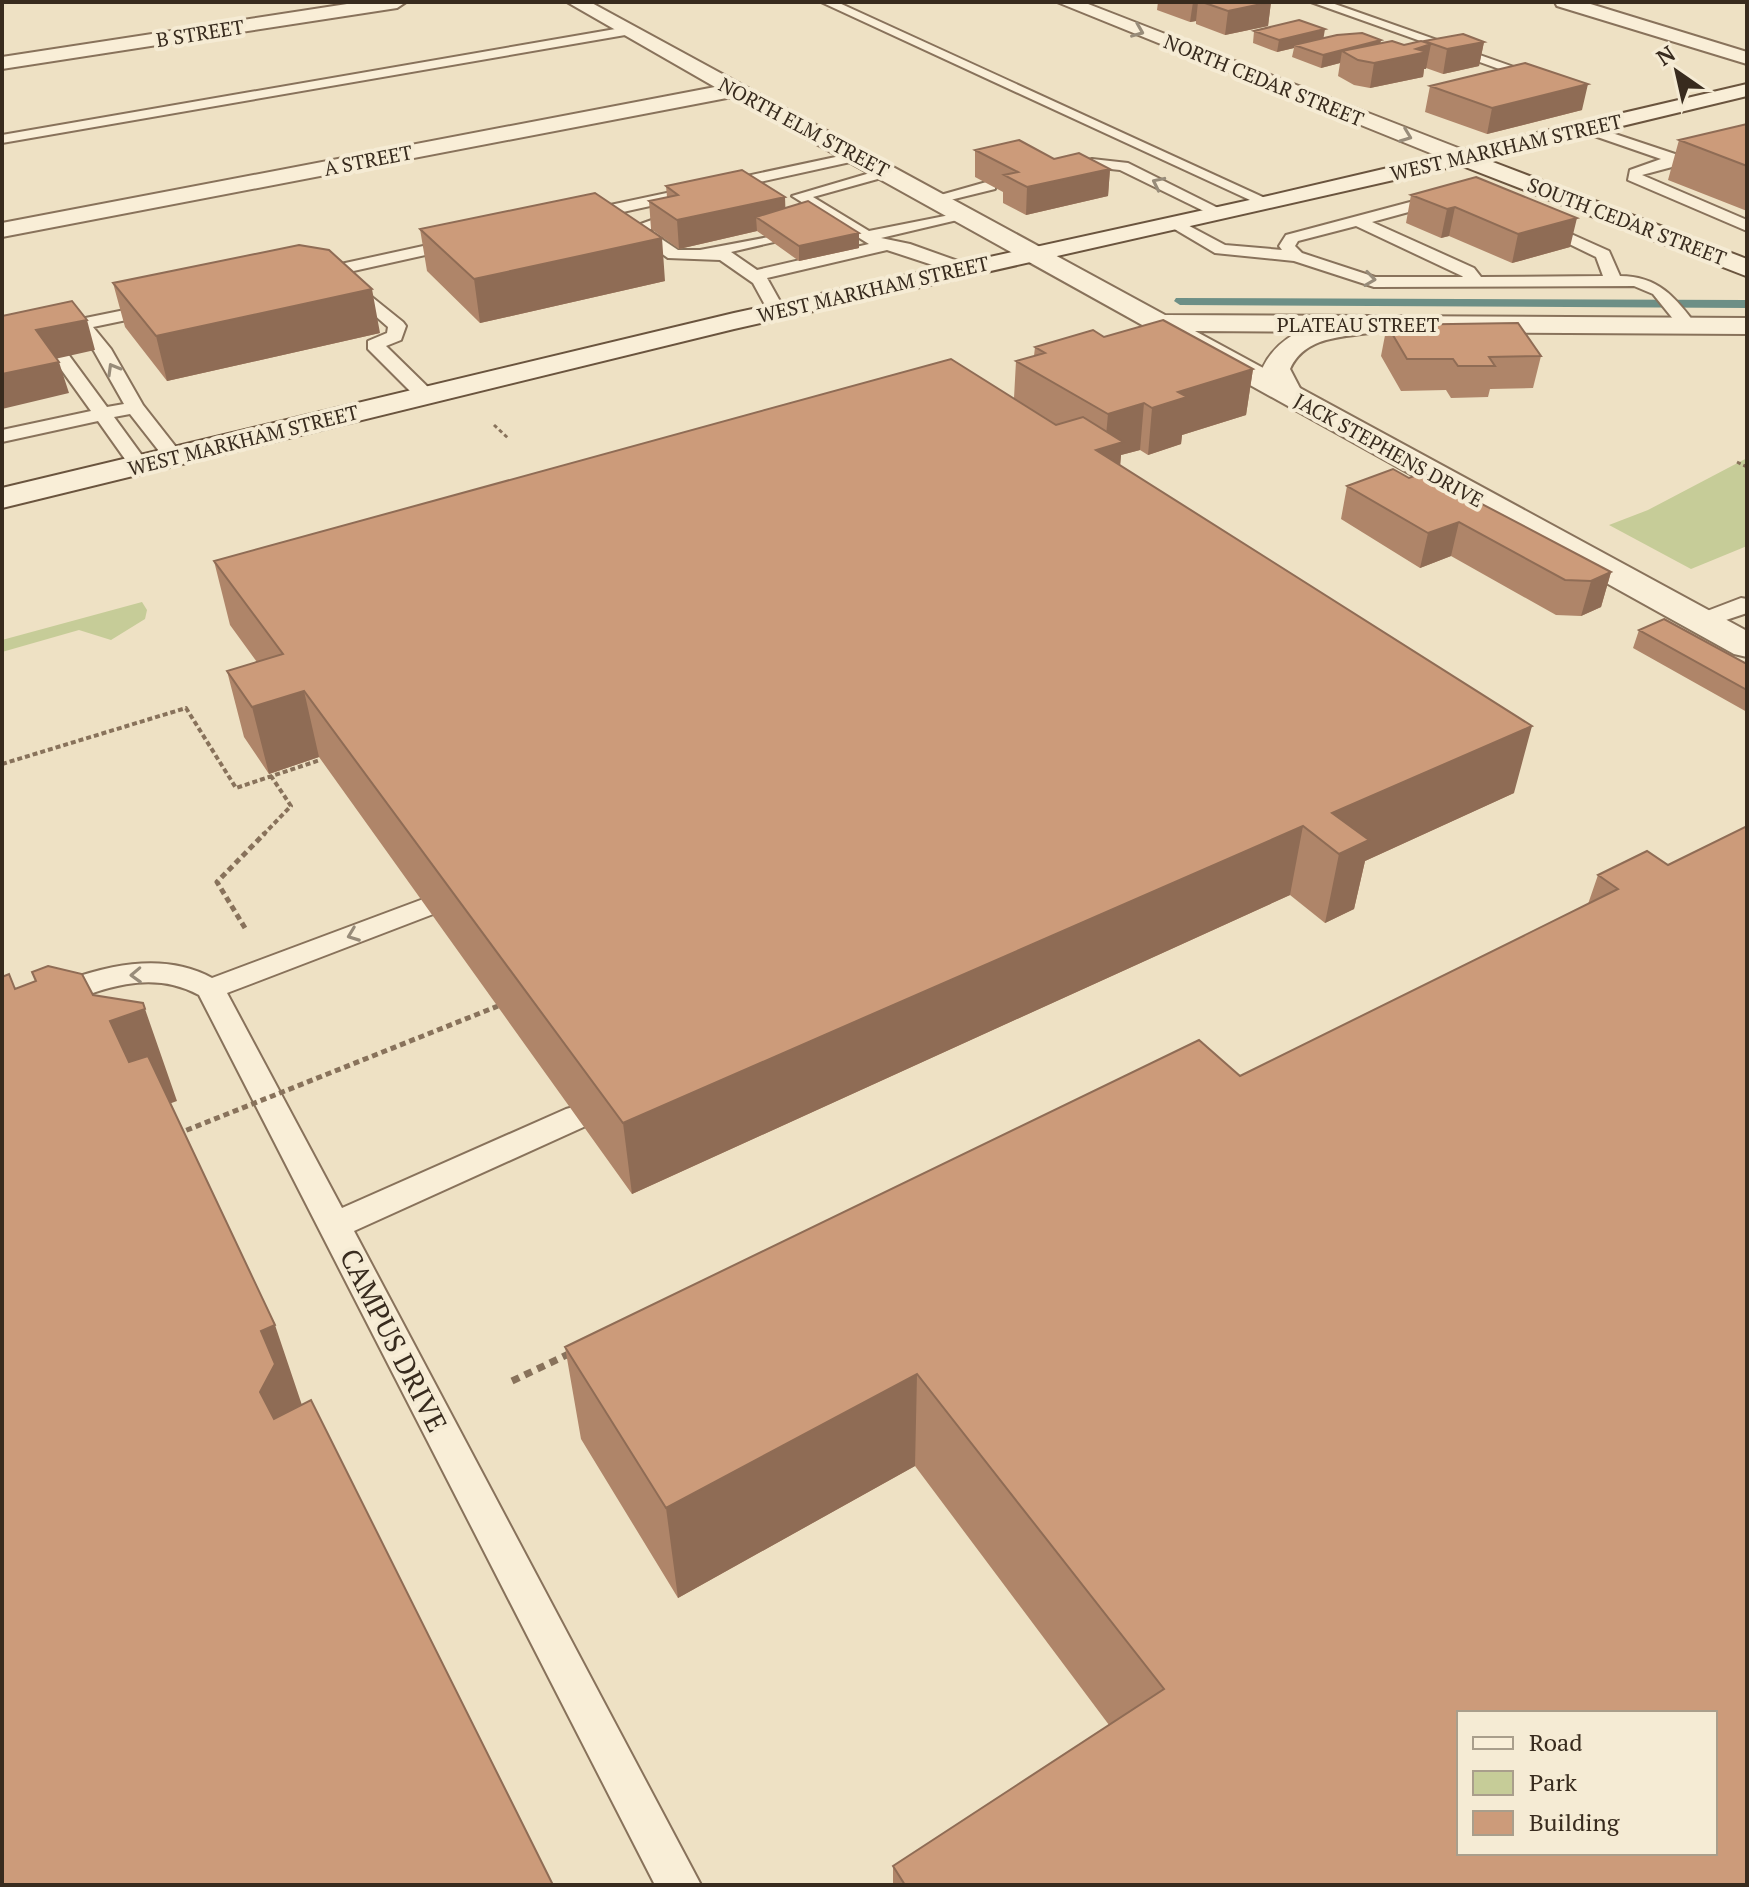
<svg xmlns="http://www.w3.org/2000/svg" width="1749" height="1887" font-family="'PT Serif',serif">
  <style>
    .green { fill: #c6cc98 }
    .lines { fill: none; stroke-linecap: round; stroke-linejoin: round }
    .stream { fill: #6d8f86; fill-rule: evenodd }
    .service-casing { stroke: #88725b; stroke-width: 4 }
    .minor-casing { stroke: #88725b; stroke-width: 4 }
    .tertiary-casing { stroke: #88725b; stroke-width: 4 }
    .secondary-casing { stroke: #6a543e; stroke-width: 4 }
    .path-far3 { stroke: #88725b; stroke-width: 3; stroke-dasharray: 4 3; stroke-linecap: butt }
    .path-far2 { stroke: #88725b; stroke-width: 4; stroke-dasharray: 5 3; stroke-linecap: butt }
    .path-far1 { stroke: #88725b; stroke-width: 5; stroke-dasharray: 6 4; stroke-linecap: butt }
    .path { stroke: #88725b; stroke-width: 7; stroke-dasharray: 8 6; stroke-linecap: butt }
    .service { fill: #f9eed7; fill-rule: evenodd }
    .minor { fill: #f9eed7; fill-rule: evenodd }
    .tertiary { fill: #f9eed7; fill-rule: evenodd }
    .secondary { fill: #f9eed7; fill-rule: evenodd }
    .path-bridge { stroke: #88725b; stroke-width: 5; stroke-dasharray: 6 4; stroke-linecap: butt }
    .wall { fill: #af8569 }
    .shaded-wall { fill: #8f6c55 }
    .building { fill: #cc9b7a; stroke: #8f6c55; stroke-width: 2; fill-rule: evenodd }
    .oneway { stroke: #988c7a }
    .labels { text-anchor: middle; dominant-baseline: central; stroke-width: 8; stroke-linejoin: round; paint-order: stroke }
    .far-street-label { font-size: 20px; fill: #382b1e; stroke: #f5ebd4 }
    .near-street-label { font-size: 28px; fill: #382b1e; stroke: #f5ebd4 }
  </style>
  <rect width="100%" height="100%" fill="#eee1c4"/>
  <path class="green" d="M1747,458V546L1691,569L1609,525L1648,510Z
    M142,602L147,610L145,619L111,640L79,630L2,652V640Z"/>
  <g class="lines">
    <path class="stream" d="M1176,298L1747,300V308L1180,305L1174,301Z"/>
    <g class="service-casing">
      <path id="service" d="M821,2H837L1276,203L1263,206Z
        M1311,2H1329L1548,79L1536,82Z
        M627,27L633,31L631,34L2,143V135Z
        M1585,124L1678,155L1747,139V147L1642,175L1747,220V231L1628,180L1630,170L1661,159L1580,131L1578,128Z
        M859,152L864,153V159L582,221L574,216L582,211Z
        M1092,159L1128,163L1230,214L1216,217L1120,170L1092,167L1062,174L1055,170Z
        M887,168L894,172L892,175L813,197L869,231L970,211V217L881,238L910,244L969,265V273H957L887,250L767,278L786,312L777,317L771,316L753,283L720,260L668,258L627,229L660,217H672V223L648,230L678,250H700L774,236V242L731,252L757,270L869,244L792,196Z
        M990,181L995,183V189L938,203L930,198Z
        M1444,193L1452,198L1449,201L1372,222L1474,268L1481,277L1603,276L1596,257L1528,224L1542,221L1609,251L1620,276C1658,276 1675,297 1697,326L1688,331L1682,330L1653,294L1634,286L1374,287L1294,261L1215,253L1166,224L1180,221L1225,245L1282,250L1279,246L1286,235ZM1356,226L1462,276L1463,277H1375L1302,253L1295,246L1298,241Z
        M460,238L466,240V246L313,280L305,275L313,270Z
        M347,277L403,322L406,326L401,340L386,346L433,392V400H419L368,349V341L387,333L388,327L341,286L339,282Z
        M159,303L165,304V312L93,327L111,349L143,405L183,456L180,460H166L130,414L114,417L149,465L139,471L132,469L98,421L2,442V430L91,411L53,358L56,354H68L107,407L124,404L94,351L78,330L2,345V335Z
        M1741,598L1747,599V613L1702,628L1691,621L1694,616Z
        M426,898L436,901L440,907L436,913L227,993L342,1208L566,1109L577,1106L588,1109L592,1117L588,1125L354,1231L701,1885H655L199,995C133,959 66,1009 2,1027V1006C65,980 146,942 212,978Z"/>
    </g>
    <g class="minor-casing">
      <path id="minor" d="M360,2H406L397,8L2,69V57Z
        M567,2H590L1165,315L1747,318V334L1195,331L1747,631V657L1734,654L732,97L2,237V223L715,87Z"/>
    </g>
    <g class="tertiary-casing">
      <path id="tertiary" d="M1057,2H1083L1471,153L1474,158L1471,163H1455Z
        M1555,2H1584L1747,52V64L1557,6Z
        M1376,316L1386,318L1390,324L1386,330C1352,338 1307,332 1290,369L1303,394L1298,400H1278L1262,369C1283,324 1331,321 1376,316Z"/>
    </g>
    <g class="secondary-casing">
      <path id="secondary" d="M1747,84V96L1485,159L1747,259L1746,276L1460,165L734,329L2,508V488L734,313L1268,196Z"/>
    </g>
    <path class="path-far3" d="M494,425L508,438
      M1737,462L1747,467"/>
    <path class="path-far2" d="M2,764L186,708L236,788L320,760
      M263,835L291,806L271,776"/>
    <path class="path-far1" d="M245,928L217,882L265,833"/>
    <path class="path" d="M512,1381L573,1352"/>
    <use href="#service" class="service"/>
    <use href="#minor" class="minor"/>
    <use href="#tertiary" class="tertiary"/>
    <use href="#secondary" class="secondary"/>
    <path class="path-bridge" d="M177,1134L498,1006"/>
  </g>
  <path class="wall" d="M1158,2H1271L1268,26L1225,35L1196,24V21L1190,22L1157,10Z
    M1254,31L1323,38L1404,45L1424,42H1484L1479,66L1443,74L1426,68L1424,69L1423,77L1370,88L1354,85L1338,76L1340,63L1321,68L1292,57L1294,48L1277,52L1253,43Z
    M1430,86L1582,110L1487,134L1425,112Z
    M1747,124V211L1668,180L1679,140Z
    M975,150L1054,159L1110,169L1108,196L1026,215L1003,203V192L975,177Z
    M1476,177L1570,247L1512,263L1449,236L1441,238L1406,223L1411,195Z
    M666,186L785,197V208L859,233V248L799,261L757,231L679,249L651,229L649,201L667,197Z
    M420,229L665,281L480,323L427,271Z
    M113,283L380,333L167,381L125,327Z
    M1387,325L1541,356L1533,388L1490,389L1488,397L1451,398L1446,390L1401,391L1381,356Z
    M1104,337L1253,369L1246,415L1182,435L1181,444L1148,455L1140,450L1121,455L1120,466L1514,793L1365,861L1354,909L1325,923L1290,895L632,1194L319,757L269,774L244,737L227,671L257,662L230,625L214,561L1014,398L1016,361L1034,356L1035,347Z
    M1409,478L1611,572L1601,607L1581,616L1556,615L1451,556L1420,568L1341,519L1347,486Z
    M1639,630L1747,664V712L1633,648Z
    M1647,851L1747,1885H893V1866L1109,1725L915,1466L678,1598L581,1439L565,1347L1240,1076L1588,904L1598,875Z"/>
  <path class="shaded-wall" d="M1193,2H1198L1196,21L1190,22Z
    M1271,2L1268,26L1225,35L1228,11Z
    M1325,29L1323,41L1294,45V48L1277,52L1279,40Z
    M1381,40L1379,52L1342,51L1340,63L1321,68L1323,55Z
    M1484,42L1479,66L1443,74L1447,49Z
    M1431,44L1426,69H1424L1423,77L1370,88L1374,63Z
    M1588,84L1582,110L1487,134L1492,108Z
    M1110,169L1108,196L1026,215L1027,187Z
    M785,197L786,225L756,217L757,231L679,249L677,220Z
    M1455,207L1449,236L1441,238L1447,209Z
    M1577,218L1570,247L1512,263L1518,234Z
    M859,233V248L799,261V246Z
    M662,238L665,281L480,323L474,279Z
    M372,289L380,333L167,381L156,336Z
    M87,320L95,350L46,361L36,330Z
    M59,362L69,393L2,409V374Z
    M1253,369L1246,415L1182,435L1181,444L1148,455L1152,408L1178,392Z
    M1144,403L1140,450L1121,455L1117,502L1096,450L1105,447L1108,414Z
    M1459,522L1451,556L1420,568L1428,533Z
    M1611,572L1601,607L1581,616L1591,581Z
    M304,691L319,757L269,774L252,707Z
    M1532,726L1514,793L1365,861L1354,909L1325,923L1339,854L1332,813Z
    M1303,826L1290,895L632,1194L623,1123Z
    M145,1009L177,1101L144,1113L110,1021Z
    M275,1325L306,1417L292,1484L260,1392L261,1331Z
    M917,1374L915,1466L678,1598L666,1508Z"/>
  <path class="building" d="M1202,2H1271L1228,11Z
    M1299,20L1325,29L1279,40L1254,31Z
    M1362,33L1381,40L1323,55L1294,45L1337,35Z
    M1463,34L1484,42L1447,49L1424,41Z
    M1392,41L1404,45L1421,41L1431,44L1416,49L1427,52L1374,63L1358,60L1342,51Z
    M1525,63L1588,84L1492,108L1430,86Z
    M1747,124V166L1679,140Z
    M1019,140L1054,159L1079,153L1110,169L1027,187L1004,175L1018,172L975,150Z
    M742,170L785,197L677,220L649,201L678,195L666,186Z
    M1476,177L1577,218L1518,234L1455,207L1447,209L1411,195Z
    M595,193L662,238L474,279L420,229Z
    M808,201L859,233L799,246L756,217Z
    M299,245L329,250L372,289L156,336L113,283Z
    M72,301L87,320L36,330L59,362L2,374V316Z
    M1163,320L1253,369L1178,392L1187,397L1152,408L1144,403L1108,414L1016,361L1045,353L1035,347L1093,330L1104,337Z
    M1518,323L1541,356L1489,357L1495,366H1458L1453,359H1407L1387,325Z
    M951,359L1056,425L1083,417L1123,442L1096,450L1532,726L1332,813L1369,840L1339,854L1303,826L623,1123L304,691L252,707L227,671L283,654L214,561Z
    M1393,469L1409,478L1423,473L1611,572L1591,581L1565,580L1459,522L1428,533L1347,486Z
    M1664,619L1747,664V690L1639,630Z
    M1747,826V1885H905L893,1866L1164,1689L917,1374L666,1508L565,1347L1199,1040L1240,1076L1618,889L1598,875L1647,851L1668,865ZM1459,1713H1715V1853H1459Z
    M48,966L82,974L93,995L143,1003L145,1009L110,1021L129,1062L148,1056L275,1325L261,1331L275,1364L260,1392L274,1419L311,1400L553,1885H2V977L9,974L15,989L36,981L32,972Z"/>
  <defs><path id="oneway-chevron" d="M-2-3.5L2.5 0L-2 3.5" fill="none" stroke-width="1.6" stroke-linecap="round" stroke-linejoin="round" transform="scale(2)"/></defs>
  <g class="oneway">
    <use href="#oneway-chevron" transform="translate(1138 31) rotate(22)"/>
    <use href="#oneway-chevron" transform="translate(1406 136) rotate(21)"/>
    <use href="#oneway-chevron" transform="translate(1158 183) rotate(-154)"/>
    <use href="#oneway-chevron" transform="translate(1370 279) rotate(8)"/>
    <use href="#oneway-chevron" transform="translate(113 369) rotate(-120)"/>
    <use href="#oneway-chevron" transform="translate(353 935) rotate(159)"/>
    <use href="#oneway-chevron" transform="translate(136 975) rotate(178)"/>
  </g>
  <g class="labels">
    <g class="far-street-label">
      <text transform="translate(200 33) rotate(-9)">B STREET</text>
      <text transform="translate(1264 80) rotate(22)">NORTH CEDAR STREET</text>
      <text transform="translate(804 127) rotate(28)">NORTH ELM STREET</text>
      <text transform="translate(1506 147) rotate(-13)">WEST MARKHAM STREET</text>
      <text transform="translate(368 160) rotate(-11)">A STREET</text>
      <text transform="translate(1627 221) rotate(21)">SOUTH CEDAR STREET</text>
      <text transform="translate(873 289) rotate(-13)">WEST MARKHAM STREET</text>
      <text x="1358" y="324">PLATEAU STREET</text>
      <text transform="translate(243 440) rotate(-14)">WEST MARKHAM STREET</text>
      <text transform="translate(1389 450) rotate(29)">JACK STEPHENS DRIVE</text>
    </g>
    <g class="near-street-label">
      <text transform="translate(394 1340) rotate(63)">CAMPUS DRIVE</text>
    </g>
  </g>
  <rect width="1749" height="1887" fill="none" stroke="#382b1e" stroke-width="8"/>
  <rect x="1457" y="1711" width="260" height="144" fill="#f5ebd4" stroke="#a99e8b" stroke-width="2"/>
  <rect x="1473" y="1737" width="40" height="12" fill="#f9eed7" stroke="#a99e8b" stroke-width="2"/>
  <text x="1529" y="1751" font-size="24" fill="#382b1e">Road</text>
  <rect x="1473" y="1771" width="40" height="24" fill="#c6cc98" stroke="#a99e8b" stroke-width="2"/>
  <text x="1529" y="1791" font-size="24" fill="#382b1e">Park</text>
  <rect x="1473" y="1811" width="40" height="24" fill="#cc9b7a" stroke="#a99e8b" stroke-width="2"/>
  <text x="1529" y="1831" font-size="24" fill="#382b1e">Building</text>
  <g transform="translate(1677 72) rotate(326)" stroke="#f5ebd4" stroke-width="6" paint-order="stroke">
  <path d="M0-6L14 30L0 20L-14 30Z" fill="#382b1e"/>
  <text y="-12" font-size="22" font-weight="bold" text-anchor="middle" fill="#382b1e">N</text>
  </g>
</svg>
